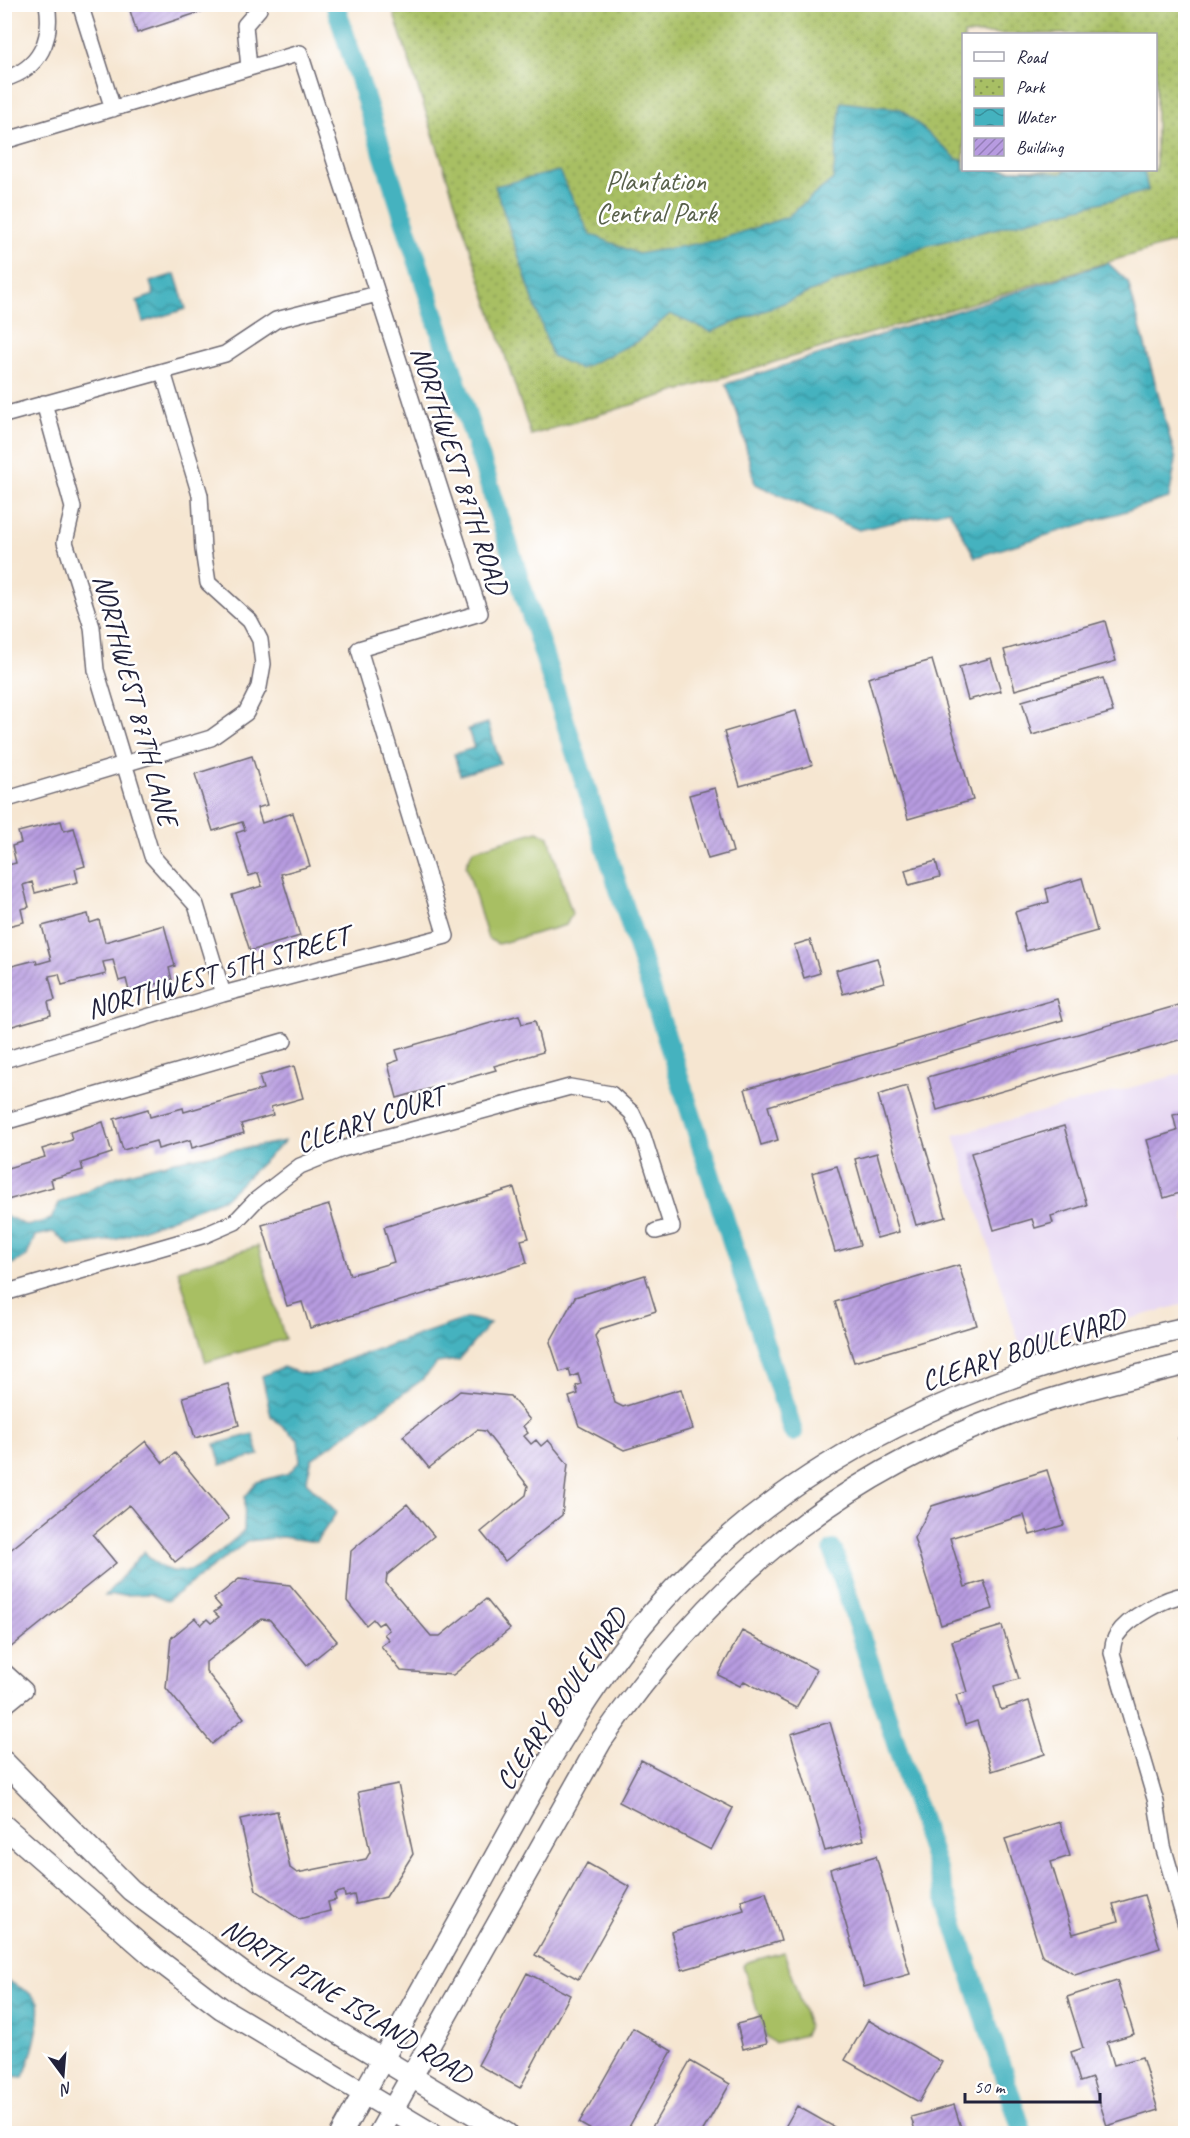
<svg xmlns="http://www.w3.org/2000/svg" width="1190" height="2138" font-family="Caveat,sans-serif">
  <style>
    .built { fill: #e4d3f1 }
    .grass { fill: #a8bf64; stroke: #657050; stroke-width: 1.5 }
    .park { fill: url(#park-dots); stroke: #657050; stroke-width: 1.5; fill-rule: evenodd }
    .water { fill: url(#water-waves); stroke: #336a7d; stroke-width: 1.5 }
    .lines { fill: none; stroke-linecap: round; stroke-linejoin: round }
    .canal { stroke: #44b2bf; stroke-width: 20 }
    .building { fill: url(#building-hatch) }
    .street-casing { stroke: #6c6770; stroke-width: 18 }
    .secondary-casing { stroke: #6c6770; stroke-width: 24 }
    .street { stroke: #fff; stroke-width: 15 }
    .secondary { stroke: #fff; stroke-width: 21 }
    .labels { text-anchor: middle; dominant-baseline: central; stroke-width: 5; stroke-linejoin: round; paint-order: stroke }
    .park-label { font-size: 28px; fill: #58614b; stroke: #fff }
    .street-label { font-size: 28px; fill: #22223b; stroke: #fff }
  </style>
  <defs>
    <pattern id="park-dots" width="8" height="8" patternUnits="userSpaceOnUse" patternTransform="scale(1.5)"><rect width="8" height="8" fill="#a8bf64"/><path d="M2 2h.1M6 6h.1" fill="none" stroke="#889b54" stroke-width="1.8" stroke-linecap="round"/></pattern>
    <pattern id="water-waves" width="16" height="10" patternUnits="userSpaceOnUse" patternTransform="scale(1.5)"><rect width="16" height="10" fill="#44b2bf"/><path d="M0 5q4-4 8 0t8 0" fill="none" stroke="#38909c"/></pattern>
    <pattern id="building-hatch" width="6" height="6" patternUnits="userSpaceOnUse" patternTransform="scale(1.5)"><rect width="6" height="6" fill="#b79be0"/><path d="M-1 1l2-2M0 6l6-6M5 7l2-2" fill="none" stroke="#947eb7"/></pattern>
  </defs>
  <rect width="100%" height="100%" fill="#fff"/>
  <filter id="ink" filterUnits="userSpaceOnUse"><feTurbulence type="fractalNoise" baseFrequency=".0167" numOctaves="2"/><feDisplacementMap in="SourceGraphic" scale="12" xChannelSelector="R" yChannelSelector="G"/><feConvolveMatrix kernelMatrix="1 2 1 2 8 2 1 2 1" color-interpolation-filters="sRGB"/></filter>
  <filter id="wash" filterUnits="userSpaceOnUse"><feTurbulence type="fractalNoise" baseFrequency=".008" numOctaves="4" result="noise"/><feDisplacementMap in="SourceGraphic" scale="24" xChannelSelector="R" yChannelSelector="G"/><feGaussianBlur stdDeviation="1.35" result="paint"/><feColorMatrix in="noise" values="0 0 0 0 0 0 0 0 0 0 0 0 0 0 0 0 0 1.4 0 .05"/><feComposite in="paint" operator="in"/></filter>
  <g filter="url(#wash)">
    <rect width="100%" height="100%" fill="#f6e6d1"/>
    <path class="built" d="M1185,1073V1304L1021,1348L954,1135Z"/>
    <path class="grass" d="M538,831L549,837L572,914L566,925L498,944L488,939L466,865L473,850Z
      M258,1246L285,1339L206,1362L178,1270Z
      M784,1952L808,2026L804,2035L774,2043L765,2035L743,1966L748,1962Z"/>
    <path class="park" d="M391,5H1185V239L531,435ZM964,34H1156V170H964Z"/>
    <path class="water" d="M841,102L901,109L957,159L963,160L964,170H1030L1061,174L1067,170H1144L1148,191L925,246L711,332L670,314L638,341L580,369L552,356L495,186L559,171L590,234L638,254L718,240L787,217L833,179Z
      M1108,263L1128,282L1176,460L1169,498L975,557L949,510L859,530L755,484L738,415L726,384Z
      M175,274L186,309L143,322L137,301L154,295L150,282Z
      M488,723L500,763L460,775L454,754L474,748L468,729Z
      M285,1141L225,1198L118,1239L70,1246L53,1232L35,1236L27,1256L5,1268V1215L27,1226L51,1219L59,1203L118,1176L174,1161Z
      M468,1318L490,1323L459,1360L437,1363L422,1380L312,1459L306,1482L337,1512L316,1542L282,1537L248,1541L167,1601L150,1594L105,1596L144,1551C179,1596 213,1557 244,1531L245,1497L257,1482L289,1473L300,1461L298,1440L271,1416L262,1376L283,1367C309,1378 319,1376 343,1361Z
      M253,1434L259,1455L221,1465L215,1444Z
      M4,1979L27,1991L39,2002C42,2020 31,2061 23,2077L11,2076L5,2069Z"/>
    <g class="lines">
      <path class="canal" d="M335,4L793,1432
        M833,1550L1023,2134"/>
    </g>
    <g id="blocks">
      <path class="building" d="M128,4H221V5L137,33Z
        M1105,621L1116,661L1015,690L1004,650Z
        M991,658L1001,691L968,700L959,667Z
        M932,660L973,800L908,819L868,678Z
        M1103,678L1113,712L1032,735L1022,701Z
        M796,711L812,765L740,786L724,732Z
        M252,756L267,805L257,808L262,823L293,813L310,866L281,874L300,936L250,951L232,895L262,886L258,873L249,876L236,833L245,830L242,822L213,831L195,774Z
        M715,788L733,852L708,859L689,795Z
        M61,821L64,831L74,828L85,866L75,869L78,882L35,893L32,882L23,885L29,907L21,909L24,922L4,927V866L16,863L12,846L21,843L18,832Z
        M936,861L940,877L909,885L905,870Z
        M1082,878L1097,931L1026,951L1015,912L1049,902L1046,889Z
        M88,914L90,923L99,920L105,942L164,925L175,966L169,968L172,980L129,991L126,979L119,981L113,960L103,962L106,974L62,985L59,974L49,976L55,1000L48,1002L51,1015L9,1027L4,1016V968L36,960L37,964L51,960L42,926Z
        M810,940L820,973L804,978L794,945Z
        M877,958L884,982L843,994L836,970Z
        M1057,999L1063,1020L768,1106L778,1140L761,1145L745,1089Z
        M1186,1003V1038L937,1110L928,1077Z
        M519,1015L522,1024L535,1021L543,1052L494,1066L496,1070L397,1098L388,1064L399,1060L396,1050Z
        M294,1066L303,1098L271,1107L273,1115L241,1124L244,1133L192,1148L190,1140L158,1149L156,1141L123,1150L114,1119L148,1109L150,1117L183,1108L184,1112L263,1089L259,1076Z
        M907,1086L946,1217L916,1225L878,1095Z
        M1186,1112V1191L1164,1198L1147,1140L1177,1131L1173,1115Z
        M103,1122L112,1153L81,1163L83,1170L51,1179L53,1187L4,1201V1169L45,1157L42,1149L72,1140L70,1132Z
        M1064,1126L1087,1205L1051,1216L1053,1223L1035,1228L1032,1219L994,1230L971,1153Z
        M877,1153L899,1232L877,1238L855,1159Z
        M837,1166L860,1245L835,1252L812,1173Z
        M514,1188L529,1238L521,1240L527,1263L310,1328L302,1302L287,1306L262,1225L329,1205L350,1275L394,1262L384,1227Z
        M959,1265L977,1325L854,1362L835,1302Z
        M645,1275L656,1311L600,1329L595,1336L615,1403L623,1407L681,1389L693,1429L624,1450L579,1426L569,1397L578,1394L576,1386L581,1384L578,1374L571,1377L569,1369L560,1372L550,1342L575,1297Z
        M228,1384L239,1425L195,1438L183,1397Z
        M460,1391L510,1396L530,1420L523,1426L528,1433L524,1436L531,1444L536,1440L541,1446L548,1440L568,1464L562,1515L505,1561L481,1532L526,1495L528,1486L485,1431L477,1430L429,1468L403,1436Z
        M1186,1436V1465H1185L1178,1438Z
        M146,1441L163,1463L175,1453L229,1519L175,1562L129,1505L93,1535L116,1563L10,1648L4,1642V1555Z
        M1047,1470L1064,1525L1030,1535L1024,1515L950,1538L965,1587L984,1581L993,1609L941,1625L914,1538L932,1506Z
        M407,1504L434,1536L387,1575L386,1583L431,1636H440L486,1599L510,1629L453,1675L401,1671L381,1646L389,1640L384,1634L389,1630L383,1622L378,1625L373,1619L366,1625L347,1601L351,1551Z
        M239,1579L290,1585L337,1641L307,1665L270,1620L261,1619L206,1662V1671L244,1718L212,1744L166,1688L171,1638L195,1618L201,1625L207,1619L211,1623L219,1617L214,1612L221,1607L214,1599Z
        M1002,1626L1019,1679L994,1686L1001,1710L1029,1701L1045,1754L992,1771L977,1721L965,1725L956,1695L967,1692L952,1641Z
        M742,1631L817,1670L796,1708L744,1681L740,1686L718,1675Z
        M830,1722L864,1840L825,1851L791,1734Z
        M641,1760L733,1808L711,1850L619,1802Z
        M398,1784L413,1854L386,1897L356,1904L354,1895L345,1897L344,1891L334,1894L336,1900L328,1902L330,1911L299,1919L256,1890L240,1819L277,1811L290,1868L297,1873L366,1859L370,1852L358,1792Z
        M1060,1822L1070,1856L1051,1862L1073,1934L1118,1921L1113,1904L1144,1895L1160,1948L1075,1975L1042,1956L1005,1839Z
        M876,1856L910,1974L864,1987L830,1869Z
        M587,1863L630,1887L578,1979L535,1955Z
        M766,1892L781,1941L682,1970L671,1932L744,1910L741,1900Z
        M527,1973L570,1995L520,2088L478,2065Z
        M1117,1981L1134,2034L1107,2042L1114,2065L1142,2057L1158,2110L1107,2126L1092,2078L1080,2082L1071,2052L1083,2048L1067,1997Z
        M760,2018L767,2043L743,2049L737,2024Z
        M868,2020L942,2062L919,2102L845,2060Z
        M633,2028L672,2051L625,2134H598L579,2123Z
        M690,2061L730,2084L701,2134H648Z
        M954,2105L963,2134H916L911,2117Z
        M797,2106L836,2128L833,2134H787L789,2130L785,2127Z"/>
    </g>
  </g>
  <g filter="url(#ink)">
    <use href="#blocks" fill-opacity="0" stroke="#6c6770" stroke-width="1.5"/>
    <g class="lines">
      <g class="street-casing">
        <path id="street" d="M80,4L113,109
          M4,79C40,69 53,39 47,4
          M4,141L249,68
          M44,403L73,508L65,542L92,627L96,670L152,856L196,905L223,994
          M4,415L225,354L276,320L377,294
          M4,800L211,738L246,713L259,687L263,664L260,640L250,621L208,583L203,550L200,495L163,372
          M4,1060L223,994L446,936L359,649L480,613L300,53L249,68L245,25L259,9L258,4
          M4,1122L284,1041
          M4,1293L205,1235L235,1222L256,1200L300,1166L342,1149L570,1087L611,1094L632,1113L643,1136L672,1227L656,1231
          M1186,1595C1165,1597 1128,1618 1117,1635C1113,1640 1113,1647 1112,1653L1156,1802L1163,1846L1186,1925
          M4,1671L25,1690L4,1707"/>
      </g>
      <g class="secondary-casing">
        <path id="secondary" d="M4,1762L131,1890L259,1985L507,2134
          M4,1826L154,1957L221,2008L432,2134
          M341,2134C388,2049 435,1965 482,1881C533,1788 583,1693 653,1612C792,1453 983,1372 1186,1328
          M379,2134L601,1741C707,1588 826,1482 1003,1416C1062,1394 1124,1379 1186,1364"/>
      </g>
      <use href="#street" class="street"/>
      <use href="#secondary" class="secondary"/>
    </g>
  </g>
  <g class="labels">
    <g class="park-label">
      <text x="656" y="180">Plantation<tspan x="656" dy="32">Central Park</tspan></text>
    </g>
    <g class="street-label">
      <text transform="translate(460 470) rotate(72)">NORTHWEST 87TH ROAD</text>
      <text transform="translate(136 700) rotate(75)">NORTHWEST 87TH LANE</text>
      <text transform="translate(218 972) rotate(-16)">NORTHWEST 5TH STREET</text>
      <text transform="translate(370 1119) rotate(-19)">CLEARY COURT</text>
      <text transform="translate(1023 1349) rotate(-18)">CLEARY BOULEVARD</text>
      <text transform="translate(561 1699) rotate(-56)">CLEARY BOULEVARD</text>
      <text transform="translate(347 2001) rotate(32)">NORTH PINE ISLAND ROAD</text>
    </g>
  </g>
  <rect width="1190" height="2138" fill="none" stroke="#fff" stroke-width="24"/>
  <rect x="962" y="33" width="195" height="138" fill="#ffffff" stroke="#a7a7b1" stroke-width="1.5"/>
  <rect x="974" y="52" width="30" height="9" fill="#ffffff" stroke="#a7a7b1" stroke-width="1.5"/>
  <text x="1016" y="63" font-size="18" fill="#22223b">Road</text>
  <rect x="974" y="78" width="30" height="18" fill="url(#park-dots)" stroke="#a7a7b1" stroke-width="1.5"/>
  <text x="1016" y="93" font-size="18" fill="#22223b">Park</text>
  <rect x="974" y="108" width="30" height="18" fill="url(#water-waves)" stroke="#a7a7b1" stroke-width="1.5"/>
  <text x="1016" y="123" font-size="18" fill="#22223b">Water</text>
  <rect x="974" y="138" width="30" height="18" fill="url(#building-hatch)" stroke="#a7a7b1" stroke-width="1.5"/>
  <text x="1016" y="153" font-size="18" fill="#22223b">Building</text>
  <g transform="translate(63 2075) rotate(164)" stroke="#ffffff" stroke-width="4.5" paint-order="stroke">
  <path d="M0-4.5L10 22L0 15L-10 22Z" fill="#22223b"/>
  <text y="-9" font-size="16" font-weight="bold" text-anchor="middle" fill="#22223b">N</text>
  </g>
  <path d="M965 2093v9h135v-9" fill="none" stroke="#22223b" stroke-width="3"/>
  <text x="974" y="2093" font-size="18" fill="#22223b" stroke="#ffffff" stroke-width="4.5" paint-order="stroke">50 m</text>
</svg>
